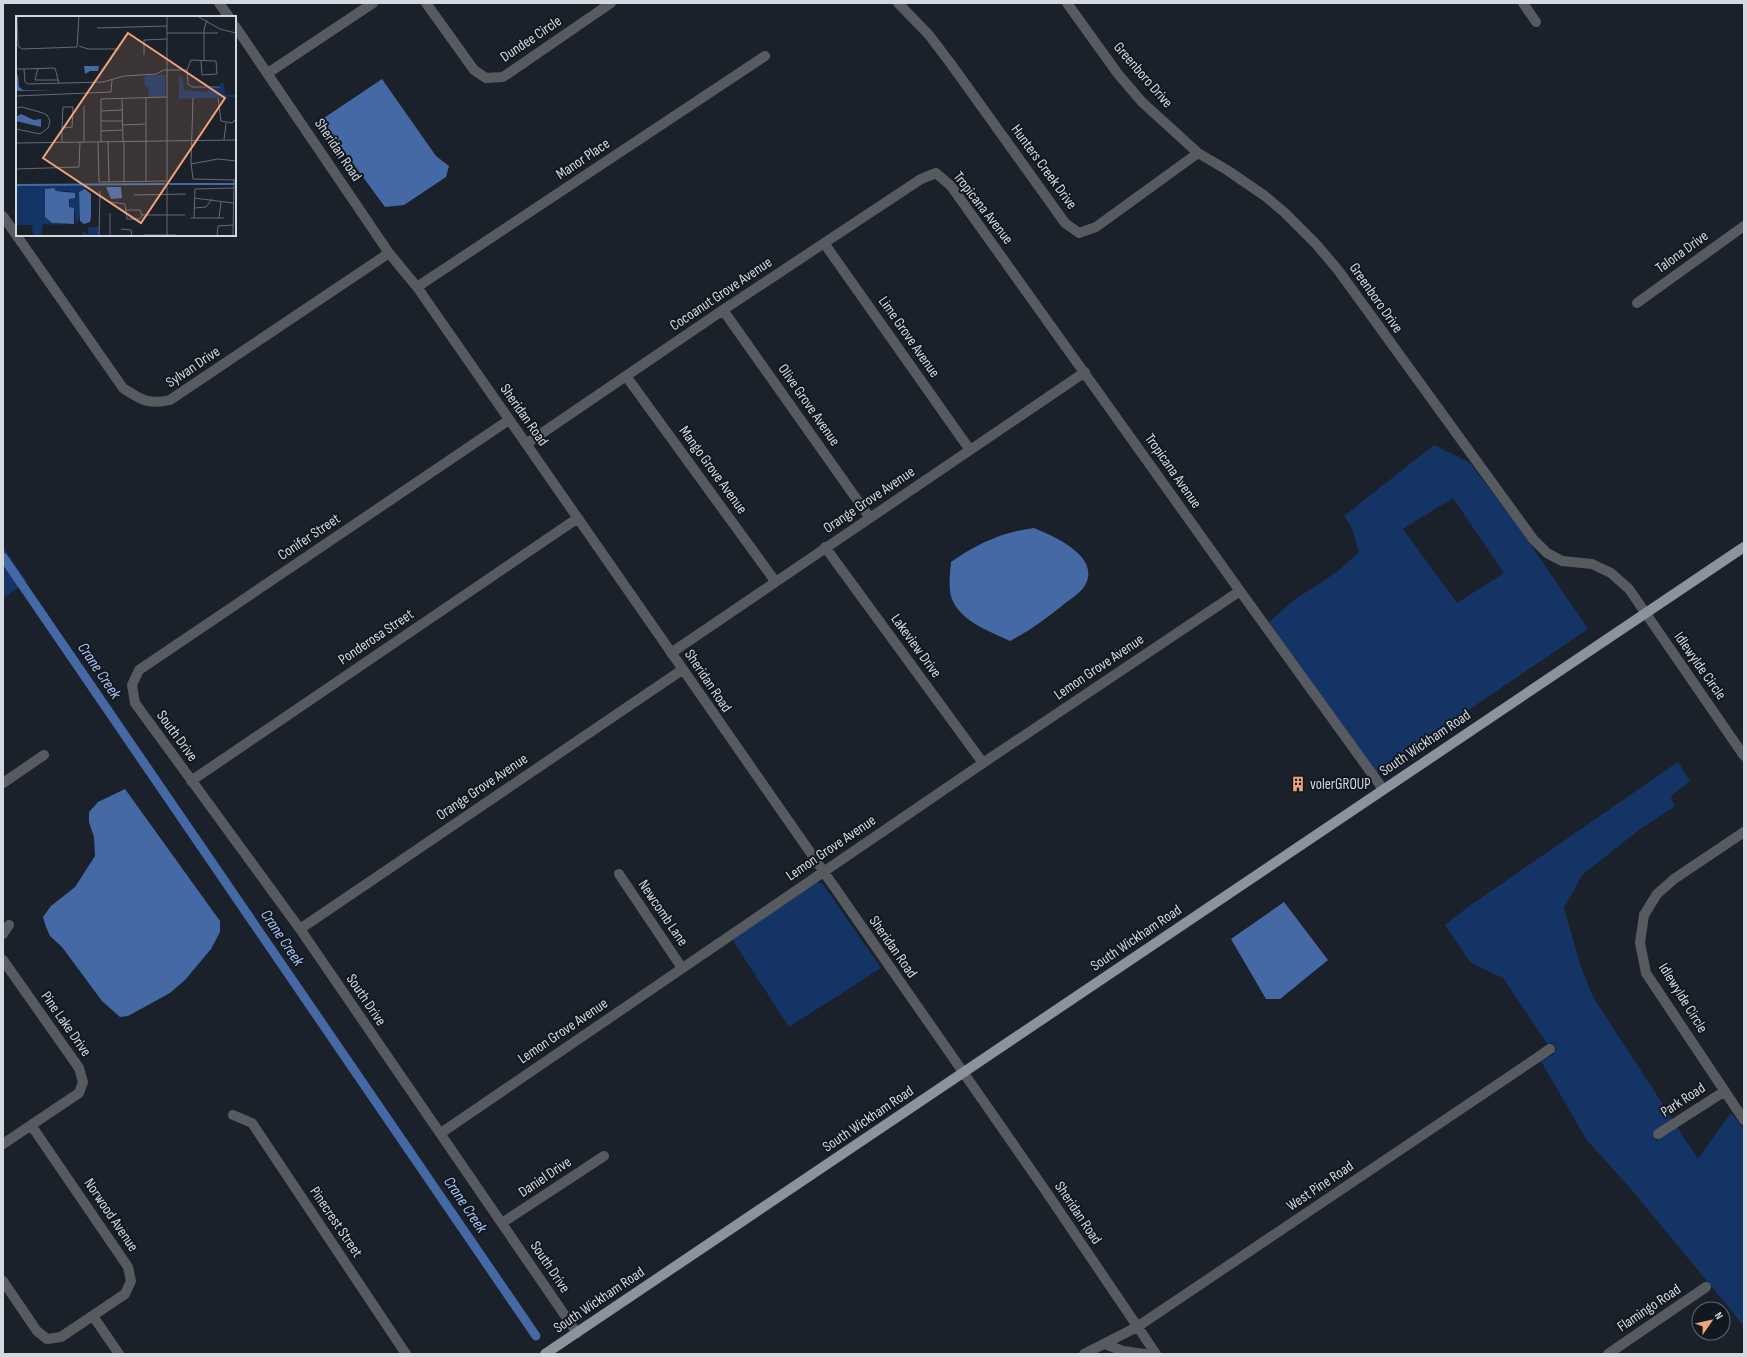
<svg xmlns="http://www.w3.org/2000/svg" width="1747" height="1357" font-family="'Sofia Sans Condensed',sans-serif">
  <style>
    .green { fill: #153466; fill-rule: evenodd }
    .water { fill: #4569a5 }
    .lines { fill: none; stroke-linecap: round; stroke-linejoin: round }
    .canal { stroke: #4569a5; stroke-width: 9 }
    .minor { stroke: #575a5f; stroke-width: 10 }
    .major { stroke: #8c939d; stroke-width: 10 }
    .labels { text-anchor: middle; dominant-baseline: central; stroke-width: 4; stroke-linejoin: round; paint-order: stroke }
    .street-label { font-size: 15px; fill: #d4d8df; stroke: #121820 }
    .poi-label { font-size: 15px; fill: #d4d8df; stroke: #121820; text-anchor: start }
    .water-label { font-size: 16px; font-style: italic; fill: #a6c6f9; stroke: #121820 }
    .inset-river { fill: none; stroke: #4569a5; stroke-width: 2 }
    .inset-road { fill: none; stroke: #656a72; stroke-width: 1 }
    .view { fill: #efa378; fill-opacity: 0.15; stroke: #efa378; stroke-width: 2 }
    .inset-edge { fill: none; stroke: #d4d8df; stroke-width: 2 }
  </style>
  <rect width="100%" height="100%" fill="#1b212a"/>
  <path class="green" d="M1434,445L1469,462L1518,526L1588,629L1373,775L1268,623L1294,600L1337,572L1359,552L1351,526L1344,516ZM1453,498L1504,573L1457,603L1403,529Z
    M3,547L27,582L3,598Z
    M1678,762L1690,781L1672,795L1671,799L1675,806L1639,830L1582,875L1564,908L1581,967L1593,997L1673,1120L1652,1133L1656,1141L1677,1127L1698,1159L1731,1113L1744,1130V1326L1631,1189L1586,1139L1541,1061L1555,1054L1553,1052L1557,1049L1552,1042L1548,1045L1503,978L1471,963L1445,925L1468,907Z
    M815,882L822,883L881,968L789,1027L732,939Z"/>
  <path class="water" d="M382,79L436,156L449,166L446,177L404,205L385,207L321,120Z
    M1034,528C1055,537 1103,557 1084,587C1079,594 1069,600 1063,605C1046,619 1029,631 1010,641C990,631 961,622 952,599C948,589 950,573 951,562C977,544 1002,532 1034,528Z
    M125,789L220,921V932L211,949L185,980L170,993L128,1016L120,1017L102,1001L62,947L50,936L46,927L43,917L51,906L75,887L95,856L94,837L89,822V812L98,802Z
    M1284,902L1328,960L1280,999H1266L1231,939Z"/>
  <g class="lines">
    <path class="canal" d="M3,557L536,1336"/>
    <path class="minor" d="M219,3L229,17
      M426,3L474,70L486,78L503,77L611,3
      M898,3L929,35L951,64L1065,223L1079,233L1096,227L1198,153
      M1067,3L1118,74L1142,102L1198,153L1227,170L1265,196L1285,213L1316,244L1338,270L1533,539L1547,553L1562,561L1592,564L1611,573L1629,589L1744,756
      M1523,3L1536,22
      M235,26L389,253L417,287L1043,1187L1156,1354
      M268,73L373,3
      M3,216L123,388C141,400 149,405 170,400L389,253
      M824,243L970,450
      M417,287L765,56
      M1637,303L1744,226
      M723,310L870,518
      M626,376L775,581
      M509,420L139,670L132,685L135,703L300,929L577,1333
      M526,444L723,310L921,179L936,173L951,186L1240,591L1383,789
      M825,547L983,763
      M671,653L1085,372
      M191,781L578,518
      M3,783L44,755
      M1744,832L1674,879L1657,894L1644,915L1640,943L1646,973L1744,1120
      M619,874L682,968
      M300,929L682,670
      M3,934L9,925
      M3,960L79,1068L83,1082L79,1093L3,1144
      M233,1115L252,1123L406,1354
      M441,1133L983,763L1240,591
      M1658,1134L1725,1091
      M502,1223L604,1156
      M3,1281L37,1331L47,1339L61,1337L125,1294L131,1281L128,1267L31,1125
      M93,1316L119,1354
      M1105,1344L1123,1351L1145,1354
      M1084,1354L1137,1327L1550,1049
      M1608,1354L1706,1287"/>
    <path class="major" d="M545,1354L1744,547"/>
  </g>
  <defs>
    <g id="building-bare" transform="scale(1.2)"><path d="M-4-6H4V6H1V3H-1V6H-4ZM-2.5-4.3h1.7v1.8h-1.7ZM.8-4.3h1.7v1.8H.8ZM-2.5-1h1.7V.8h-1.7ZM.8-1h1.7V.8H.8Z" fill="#efa378" stroke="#121820" stroke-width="2.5" paint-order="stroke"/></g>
  </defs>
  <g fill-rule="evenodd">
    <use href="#building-bare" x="1298" y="784"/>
  </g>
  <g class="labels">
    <g class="street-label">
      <text transform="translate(531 39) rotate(-34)">Dundee Circle</text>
      <text transform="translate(1143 75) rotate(49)">Greenboro Drive</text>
      <text transform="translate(338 150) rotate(56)">Sheridan Road</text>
      <text transform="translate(583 159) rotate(-34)">Manor Place</text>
      <text transform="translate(1044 167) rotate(54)">Hunters Creek Drive</text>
      <text transform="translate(983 208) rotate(52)">Tropicana Avenue</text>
      <text transform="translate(1682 252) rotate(-36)">Talona Drive</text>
      <text transform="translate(721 294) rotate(-34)">Cocoanut Grove Avenue</text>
      <text transform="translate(1376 298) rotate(55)">Greenboro Drive</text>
      <text transform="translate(909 337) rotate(55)">Lime Grove Avenue</text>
      <text transform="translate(193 367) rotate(-34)">Sylvan Drive</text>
      <text transform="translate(809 405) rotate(55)">Olive Grove Avenue</text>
      <text transform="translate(524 415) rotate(55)">Sheridan Road</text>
      <text transform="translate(713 470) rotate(54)">Mango Grove Avenue</text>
      <text transform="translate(1173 471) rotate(55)">Tropicana Avenue</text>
      <text transform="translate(869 500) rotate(-34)">Orange Grove Avenue</text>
      <text transform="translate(309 537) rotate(-34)">Conifer Street</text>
      <text transform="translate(376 637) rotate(-34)">Ponderosa Street</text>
      <text transform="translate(916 646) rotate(54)">Lakeview Drive</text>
      <text transform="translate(1700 666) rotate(55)">Idlewylde Circle</text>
      <text transform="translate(1099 667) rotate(-34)">Lemon Grove Avenue</text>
      <text transform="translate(708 681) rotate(56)">Sheridan Road</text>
      <text transform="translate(177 736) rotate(54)">South Drive</text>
      <text transform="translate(1425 743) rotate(-34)">South Wickham Road</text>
      <text transform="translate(482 787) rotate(-34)">Orange Grove Avenue</text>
      <text transform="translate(831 848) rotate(-34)">Lemon Grove Avenue</text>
      <text transform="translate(663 913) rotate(56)">Newcomb Lane</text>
      <text transform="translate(1136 938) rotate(-34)">South Wickham Road</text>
      <text transform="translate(893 947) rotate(55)">Sheridan Road</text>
      <text transform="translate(1683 998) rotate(58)">Idlewylde Circle</text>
      <text transform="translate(366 1000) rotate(56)">South Drive</text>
      <text transform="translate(66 1024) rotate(55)">Pine Lake Drive</text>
      <text transform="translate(563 1031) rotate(-34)">Lemon Grove Avenue</text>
      <text transform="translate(1683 1100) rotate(-33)">Park Road</text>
      <text transform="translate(868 1119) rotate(-34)">South Wickham Road</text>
      <text transform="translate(545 1177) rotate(-34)">Daniel Drive</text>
      <text transform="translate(1320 1186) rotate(-34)">West Pine Road</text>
      <text transform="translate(1078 1213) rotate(56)">Sheridan Road</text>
      <text transform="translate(111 1215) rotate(56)">Norwood Avenue</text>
      <text transform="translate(336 1222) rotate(56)">Pinecrest Street</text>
      <text transform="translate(550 1267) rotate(56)">South Drive</text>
      <text transform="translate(599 1300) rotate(-34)">South Wickham Road</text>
      <text transform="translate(1649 1308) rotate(-34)">Flamingo Road</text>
    </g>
    <g class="poi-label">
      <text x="1310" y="784">volerGROUP</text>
    </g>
    <g class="water-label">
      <text transform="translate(99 671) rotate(56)">Crane Creek</text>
      <text transform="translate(282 938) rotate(56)">Crane Creek</text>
      <text transform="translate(465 1205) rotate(56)">Crane Creek</text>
    </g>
  </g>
  <g transform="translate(16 16)">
    <rect width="220" height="220" fill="#1b212a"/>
    <path d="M131,59H149V81H133L132,71H129L128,61ZM163,59L166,61L168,74L192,76L191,72L204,71V67H208L209,79H220V81L163,83ZM0,168H70V174L63,177L64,201L60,208L58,192L53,191L54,175H40L34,172H31L32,203L36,207L49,209L27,208L25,220H17L16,209H0ZM72,211H83V220H66V215L72,218Z" fill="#153466"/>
    <path d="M68,50H83L82,55H74L69,58ZM0,59H2L3,71L7,74H39L0,75ZM5,98L18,104L25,103V111L0,105V101ZM90,171H105L106,182L95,183ZM38,172L40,175L59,177V182L53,183V191L58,192V208L36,207L29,201V173ZM69,173L75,178V201L74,206L68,208L64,205L63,176Z" fill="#4569a5"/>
    <path class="inset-river" d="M153,168H220M0,169L149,168"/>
    <path class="inset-road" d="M181,0L204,13L220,17M1,1L2,30L6,33L61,31L63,0M81,12L151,10M151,17H202M63,30L72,33H103M128,39V24L151,23M185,45L186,59L201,58L200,45H199L175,44L171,54L172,68L176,71H204M188,45V13L191,4M22,52L19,64H42M0,53H8L9,66L12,68L87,66L108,60L140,58L148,54H171M8,53L39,52L43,67M0,80L95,76L96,64M106,82L107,125M130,82V165M177,82L175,147L177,163L220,164M202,82L205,105L216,107L220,103M47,91H57L56,111L46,112ZM0,92L6,91L27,97L31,99L34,105L32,112L24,118L0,113M85,95L106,94M85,105H106M106,109L129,108M85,115L106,114M208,124L210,107M108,125V165M46,126V112M68,126V90M82,126L83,166L151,165M85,126V83L151,81M92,126L93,166M0,127L220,124M175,148L202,143L220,145M0,153L63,151L64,126M118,179L170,178M178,182L217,187M94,186L109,188L111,203H124L126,199M178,192L190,191L196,183M109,194H124L126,199M126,199H169M175,202H208M178,202L179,173L218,172M203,202L205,186M105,213L115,214L116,220M128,219H160M83,220L84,175M94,220V197M151,220V0M201,220L202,210L217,209M217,220L218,164"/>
    <path class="view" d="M112,17L209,82L125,207L27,142Z"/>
    <rect width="220" height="220" class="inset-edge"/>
  </g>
  <rect width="1747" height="1357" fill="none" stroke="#d4d8df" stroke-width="8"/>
  <g transform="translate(1711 1321) rotate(56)"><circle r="19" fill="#121820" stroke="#60656c"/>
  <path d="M0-3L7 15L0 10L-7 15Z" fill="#efa378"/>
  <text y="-6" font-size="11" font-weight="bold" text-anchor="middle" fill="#d4d8df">N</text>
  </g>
</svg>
